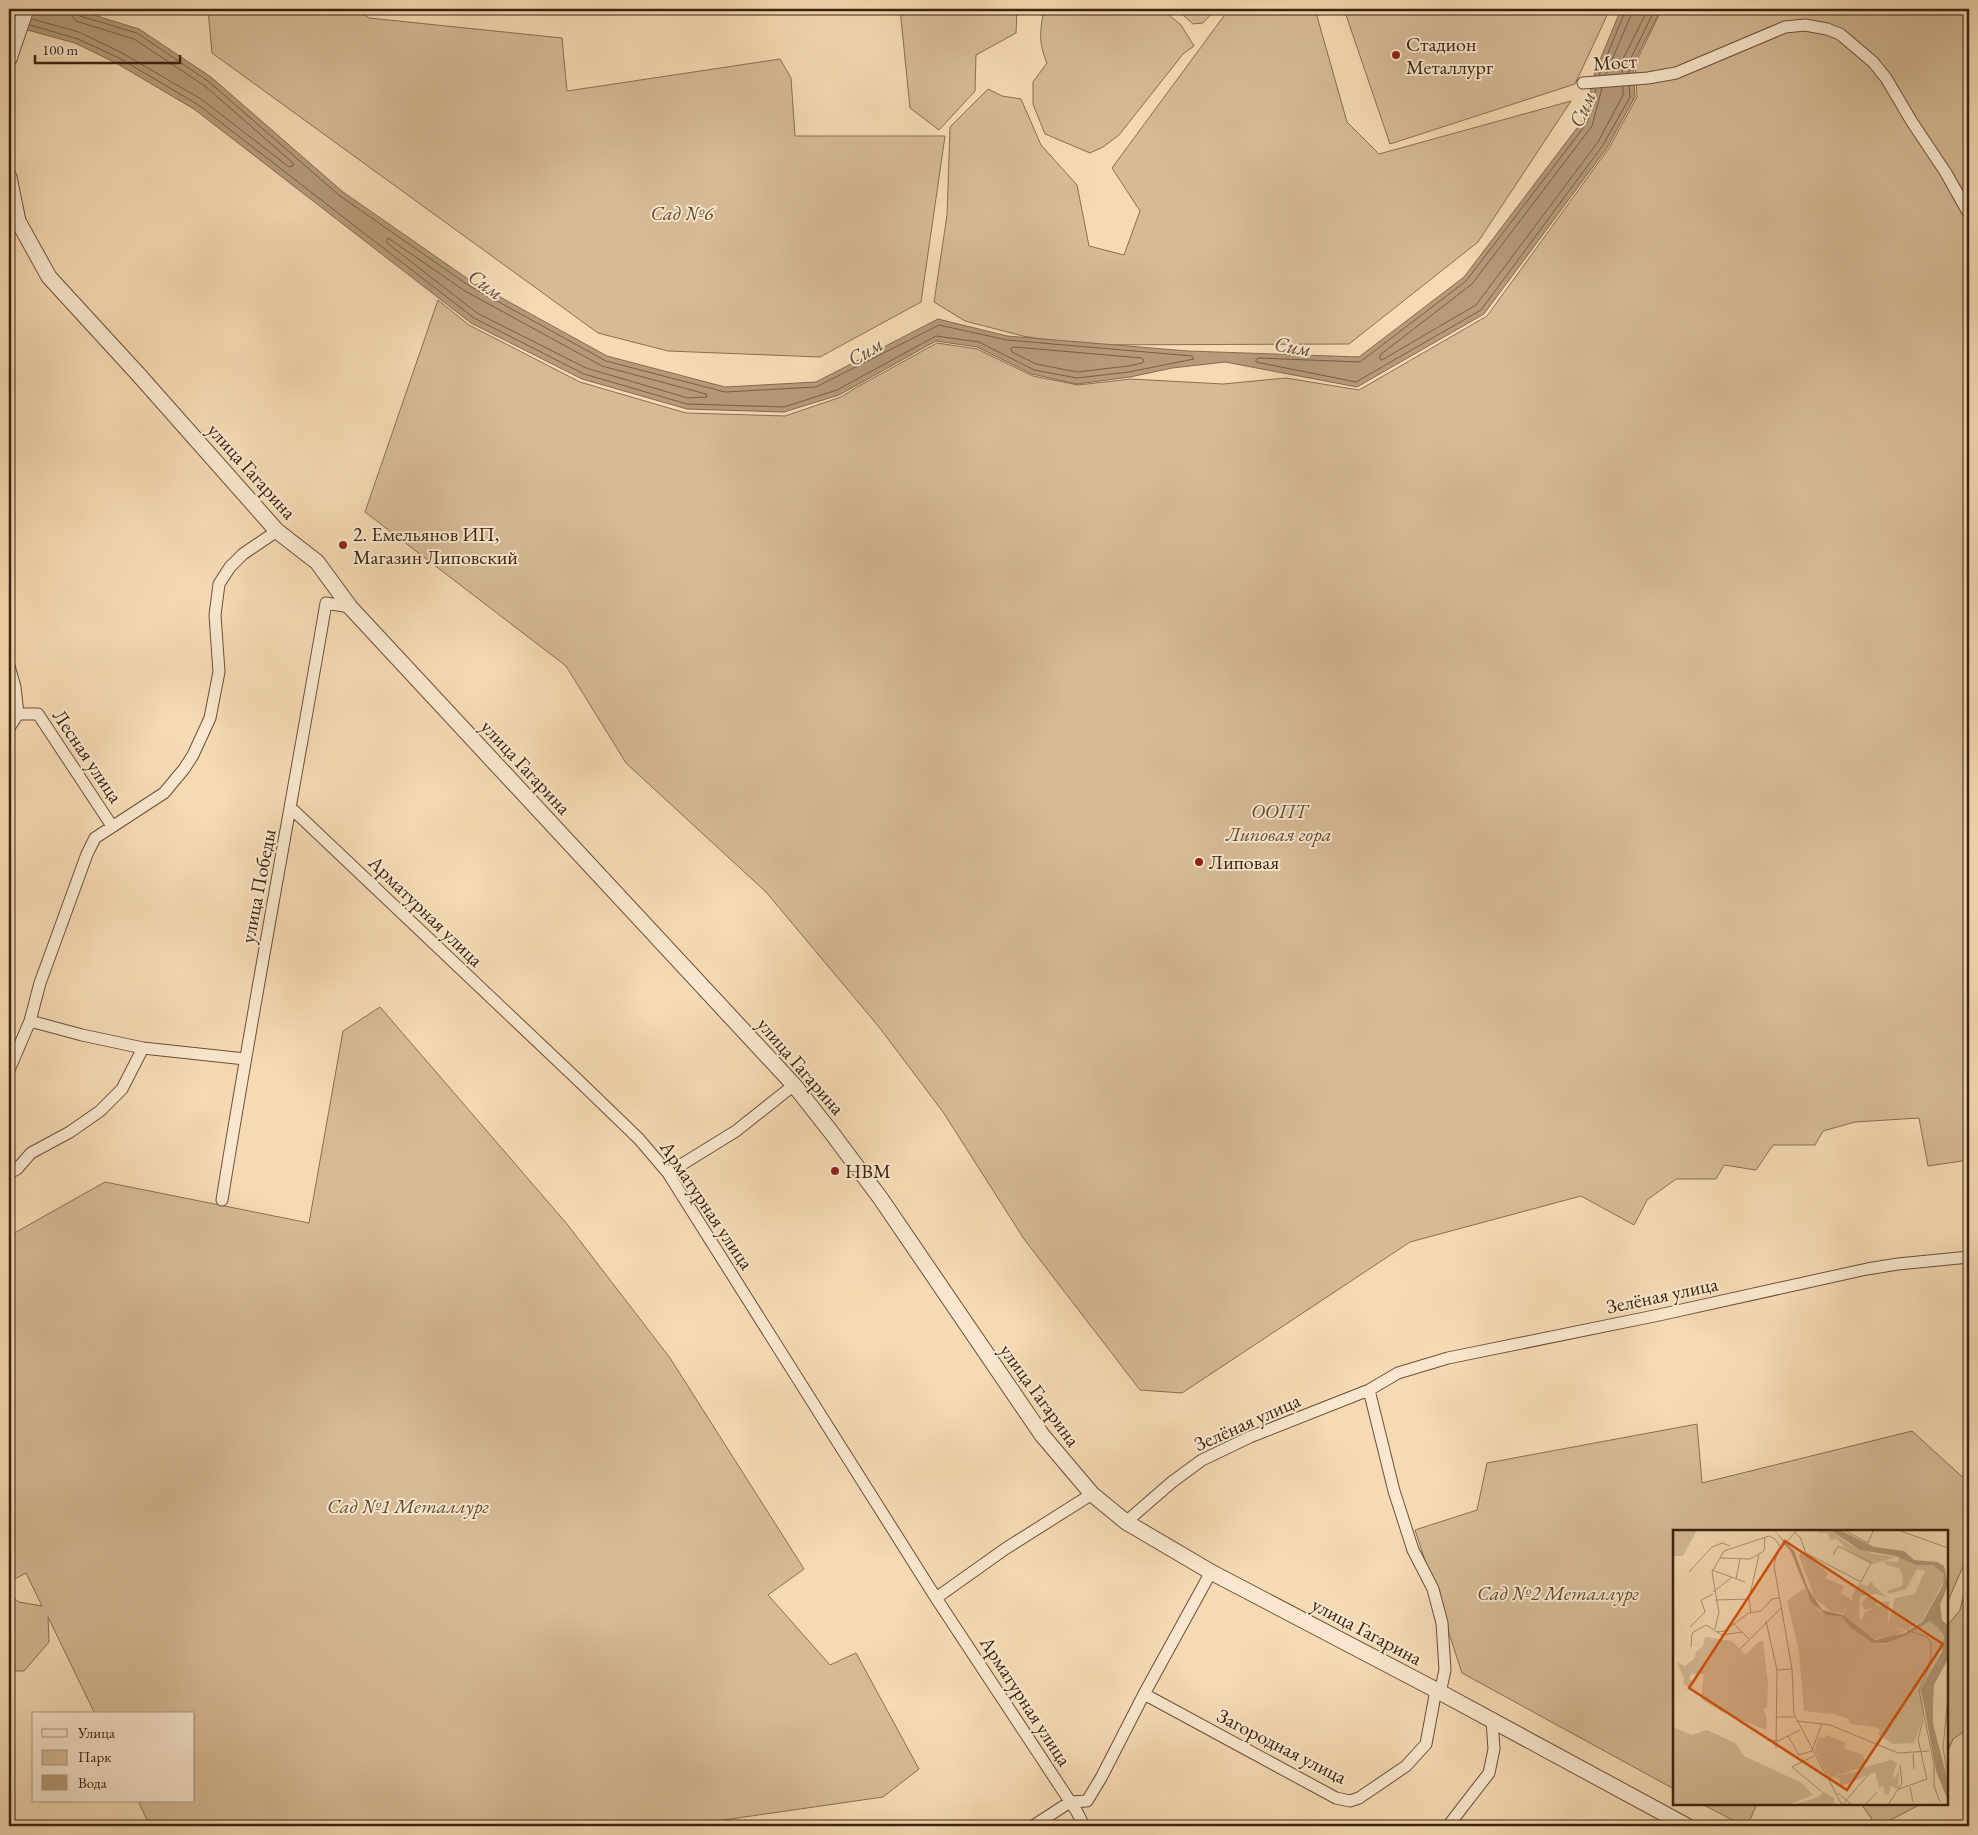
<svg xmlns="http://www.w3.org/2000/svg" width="1978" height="1835" font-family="'EB Garamond',serif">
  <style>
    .green { fill: #d6bb97; stroke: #896e52 }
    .water { fill: #b69b7b; stroke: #856a4f }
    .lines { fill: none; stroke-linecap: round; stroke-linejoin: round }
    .shore { stroke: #795e44; stroke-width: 1 }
    .minor-casing { stroke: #6a4f37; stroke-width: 13 }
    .tertiary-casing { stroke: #6a4f37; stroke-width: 17 }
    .minor { stroke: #f8e7ce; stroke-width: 11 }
    .tertiary { stroke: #f8e7ce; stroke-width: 15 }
    .poi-dot { fill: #8f2418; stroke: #f8e7ce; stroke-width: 2 }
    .labels { text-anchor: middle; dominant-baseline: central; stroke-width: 4; stroke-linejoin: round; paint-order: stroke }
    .poi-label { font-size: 20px; fill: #3c210e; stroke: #f8e7ce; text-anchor: start }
    .street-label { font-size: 20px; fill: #3c210e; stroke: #f8e7ce }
    .park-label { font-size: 20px; font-style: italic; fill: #624830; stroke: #f8e7ce }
    .water-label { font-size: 21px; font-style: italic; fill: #674c34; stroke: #f8e7ce }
    .inset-road { fill: none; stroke: #ab9071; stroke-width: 1 }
    .view { fill: #d7530c; fill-opacity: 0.15; stroke: #d7530c; stroke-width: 2.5 }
    .inset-edge { fill: none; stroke: #3c210e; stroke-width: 2.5 }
  </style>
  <rect width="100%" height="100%" fill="#f5dab3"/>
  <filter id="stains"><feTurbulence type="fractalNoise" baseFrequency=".004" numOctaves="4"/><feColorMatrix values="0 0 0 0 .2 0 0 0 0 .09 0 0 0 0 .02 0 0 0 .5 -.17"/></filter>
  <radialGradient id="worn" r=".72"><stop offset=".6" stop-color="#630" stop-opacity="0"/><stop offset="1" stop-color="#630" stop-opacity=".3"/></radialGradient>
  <path class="green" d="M208,9H356L369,18L562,38L567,91L780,59L791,78L795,136H945L921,302L820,357L668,351L598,333L212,53Z
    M900,9H1017L1016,33L976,55L975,91L939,130L910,108Z
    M1044,9H1162L1181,25L1194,46L1183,54L1119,135L1103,147L1090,153L1045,134L1033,104V82L1047,63C1038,41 1040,32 1044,9Z
    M1181,9H1216L1203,23L1193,24L1184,16Z
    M1229,9H1315L1347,122L1379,154L1571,101L1478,242L1349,344L1076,345L1023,336L965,321L934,302L947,215L950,127L988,89L1002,96L1021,99L1041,145L1077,185L1089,246L1124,255L1140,211L1112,168Z
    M1344,9H1610L1575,84L1390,144Z
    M1662,9H1969V1160L1928,1166L1919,1118L1855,1122L1823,1131L1815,1145H1773L1756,1170L1724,1165L1716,1179H1676L1647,1200L1634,1225L1581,1196L1410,1242L1182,1393L1140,1390L1024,1239L943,1112L879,1027L766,892L626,763L566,666L365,512L438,300L469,325L580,382L686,413L785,416L841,397L857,387L937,343L977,349L1033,376L1078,385L1131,379L1223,384L1286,378L1359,390L1487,316L1609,148L1637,97L1635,64Z
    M380,1007L567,1224L670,1358L804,1569L768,1595L830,1665L856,1653L919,1769L883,1797L682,1826H150L138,1801H194V1714H95L48,1617L49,1642L24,1671H9V1595L19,1602L42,1606L26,1573L9,1582V1540L10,1541L9,1537V1236L105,1182L309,1223L343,1031Z
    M1697,1424L1702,1483L1912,1431L1969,1483V1553L1947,1603V1531H1674V1789L1462,1673L1415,1530L1477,1510L1487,1463Z
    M1969,1572V1728L1953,1739L1947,1753V1626L1960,1610Z
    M1702,1804H1757L1747,1826H1744Z
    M1861,1804H1921L1879,1826H1877Z"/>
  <path class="water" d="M9,9H74L139,29L211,77L343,192L471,281L607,356L725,387L816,382L938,319L1007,336L1188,351L1359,357L1464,277L1583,120L1595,72L1621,9H1661L1633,64L1635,97L1607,148L1484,314L1357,387L1225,362L1172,368L1130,377L1077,384L1032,374L977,347L936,341L839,395L784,412L687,409L582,379L471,323L194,109L116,63L75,43L9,25Z"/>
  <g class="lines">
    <path class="shore" d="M32,19L79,32L122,53L201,99L289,167L293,166V163L205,86L134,39L76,21L71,15L70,9
      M30,25L78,39L119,58L197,104L474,318L584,374L687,404L784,407L837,390L936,336L979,342L1034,370L1077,378L1129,372L1194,359L1192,356L1007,340L939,325L816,387L725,392L606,361L468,285L340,196L208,81L137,33L80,16L77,13L76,9
      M1622,73L1623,59L1648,9
      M1629,73V62L1655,9
      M1606,74L1631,15L1632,9
      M1599,75L1626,9
      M1602,88L1592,126L1472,284L1380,355V359L1382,360L1476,305L1598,142L1623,95V87
      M1596,89L1587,123L1466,281L1360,362L1258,358L1256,360V362L1356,382L1481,310L1603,145L1630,97L1629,86
      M388,238L465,291L602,366L706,394L707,397L688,398L586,368L477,313L387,243Z
      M1014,347L1142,358L1144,361L1142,363L1128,366L1077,372L1036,364L1012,352L1011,349Z"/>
    <g class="minor-casing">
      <path id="minor" d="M1583,83L1648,78L1676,73L1785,27L1805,25L1827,29L1840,34L1873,62L1886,78L1912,122L1946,173L1969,214
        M9,666L15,687L18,714H38L112,826
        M9,728L18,714
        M291,808L579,1081L639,1139L668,1173L936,1598L1077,1812L1084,1826
        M30,1021L82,1035L143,1048L245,1059
        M9,1070L30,1021L40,983L87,854L95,838L164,793L184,769L193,755L210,718L219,672L215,615L219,584L230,567L243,554L277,531
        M9,1173L17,1169L31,1153L70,1132L100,1111L122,1089L143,1048
        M668,1173L736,1131L794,1085
        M222,1200C254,1001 292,802 326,603L350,607
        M1369,1390L1394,1491L1413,1550L1433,1589L1442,1623L1445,1670L1440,1693
        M1126,1522L1172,1482L1202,1460L1250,1437L1369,1390L1398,1373L1448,1358L1659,1315L1867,1269L1898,1264L1969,1257
        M936,1598L1005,1549L1092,1494
        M1144,1694L1336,1798L1350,1801L1359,1798L1406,1766L1426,1744L1436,1690
        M1033,1826L1070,1802L1087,1801L1101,1778L1144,1694L1211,1572
        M1448,1826L1489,1773L1494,1749L1492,1721"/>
    </g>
    <g class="tertiary-casing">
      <path id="tertiary" d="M9,59L26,9
        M9,177L18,221L49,277L138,374L277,531L317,562L350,607L794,1085L831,1132L881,1199L1042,1435L1092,1494L1126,1522L1211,1572L1436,1690L1687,1826"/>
    </g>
    <use href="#minor" class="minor"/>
    <use href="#tertiary" class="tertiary"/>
  </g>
  <g class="poi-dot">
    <circle cx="1396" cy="55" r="5"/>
    <circle cx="343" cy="545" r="5"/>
    <circle cx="1199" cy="862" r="5"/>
    <circle cx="835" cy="1171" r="5"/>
  </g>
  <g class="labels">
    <g class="poi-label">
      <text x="1406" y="44">Стадион<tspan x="1406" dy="23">Металлург</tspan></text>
      <text x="353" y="534">2. Емельянов ИП,<tspan x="353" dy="23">Магазин Липовский</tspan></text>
      <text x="1209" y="862">Липовая</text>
      <text x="845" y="1171">НВМ</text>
    </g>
    <g class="street-label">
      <text transform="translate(1615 62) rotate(-4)">Мост</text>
      <text transform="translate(252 471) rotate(48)">улица Гагарина</text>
      <text transform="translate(88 756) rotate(56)">Лесная улица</text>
      <text transform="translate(526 767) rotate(47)">улица Гагарина</text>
      <text transform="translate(258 886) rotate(-79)">улица Победы</text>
      <text transform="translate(426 911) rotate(44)">Арматурная улица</text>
      <text transform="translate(801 1066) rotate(49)">улица Гагарина</text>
      <text transform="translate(707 1205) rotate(56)">Арматурная улица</text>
      <text transform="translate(1662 1295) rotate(-12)">Зелёная улица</text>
      <text transform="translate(1040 1395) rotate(54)">улица Гагарина</text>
      <text transform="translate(1247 1422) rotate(-24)">Зелёная улица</text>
      <text transform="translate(1367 1631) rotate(28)">улица Гагарина</text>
      <text transform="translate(1026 1701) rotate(57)">Арматурная улица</text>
      <text transform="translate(1282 1746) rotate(27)">Загородная улица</text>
    </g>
    <g class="park-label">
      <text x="682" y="213">Сад №6</text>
      <text x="1279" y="811">ООПТ<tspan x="1279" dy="23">Липовая гора</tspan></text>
      <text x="408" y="1506">Сад №1 Металлург</text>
      <text x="1558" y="1593">Сад №2 Металлург</text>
    </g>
    <g class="water-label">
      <text transform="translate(1582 109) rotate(-67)">Сим</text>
      <text transform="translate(486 284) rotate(35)">Сим</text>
      <text transform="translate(1293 346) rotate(10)">Сим</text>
      <text transform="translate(865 351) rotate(-31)">Сим</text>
    </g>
  </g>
  <g transform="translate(1673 1530)">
    <rect width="275" height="275" fill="#f5dab3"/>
    <path d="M0,0H24L10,26H0ZM144,0H157L177,15L200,24L224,27L200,34L173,19L164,9L157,10L154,3H144ZM129,21L155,43L152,48L171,56L168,63L180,71L179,67L186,53L194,56L199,51L201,56L214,67L203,64L187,66L186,87L188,90L192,82L204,77L191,80L189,73L195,66L202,68L205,77L213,74L206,75V72L216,71L215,95L222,68L242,64L252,41L244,39L233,59L215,64L214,61L229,56L230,47L227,39L212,34L211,31L225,32L226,27L260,35L268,39L272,49L249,91L233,100L218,96L232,101L217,107L201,109L172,87L170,84L178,73L169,83L159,82L142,69L126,26ZM131,58L145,80L153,85L169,87L178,98L200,113L214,114L257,91L266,99L272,112L249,160L251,185L241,213L220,214L205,204L207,200L202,197L178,194L176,189L160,184L131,181L126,122L114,71ZM32,107L59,111L73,125L86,111H90L95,154L94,178L90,179L94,188L93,200L49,182L28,169L31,144H19L16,148L20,153L17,157L10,154L11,149L4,132L12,136L21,129L23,122L30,116ZM0,197L19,205L34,200L62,213L71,226L129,253L140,265L115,275H0ZM154,205L173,213L171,218L190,225L193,235L189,238L218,230L224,234L220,244L221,249L226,241L225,259L218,256L216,264L212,265L210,256L206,258L202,242L172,255H167V249L160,247L185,241L187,238L156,248L142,221L145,207L151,208ZM150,261L162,269L160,275H121L147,266Z" fill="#d6bb97"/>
    <path d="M101,0L121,21L135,58L149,80L170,85L202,110L232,103L250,91L270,55L271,44L260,35H243L223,26L187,20L157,0H167L201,17L231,21L241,30L264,32L271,36L275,55L267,75L269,90L275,96V129L261,155L260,173V194L275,251V271L263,241L248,159L269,121L271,107L266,99L257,91L232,106L214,113H200L178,98L169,87L153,85L138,72L118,22Z" fill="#b69b7b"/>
    <path class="inset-road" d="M124,0L104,23L101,36L119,139L121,184L169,275M171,0L195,13L200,1L204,0M225,0L275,18M122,3L127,7L133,23L188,52L198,33L165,16L160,25M47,28L77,29L91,21L92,7M39,40L72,52M16,42L39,17L49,13L57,16M63,49L67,29M40,62L58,48M42,70L76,69M78,83L76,69L86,25M93,91L104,140L103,218M61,94L76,109M17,97L32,82L28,70L40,64M42,99L46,82L39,42L51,21L96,6L102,9L108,18M234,100L254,107L258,113V132L246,161L261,234V256L267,272M44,102L51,101L76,83L88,81L99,69L106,68M18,117L19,103L33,95L49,105L69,102M67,119L108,78M104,140L119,139M275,167L270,218L275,247M103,187H121M123,191L157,195L225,223L256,221M115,206L126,225L139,221M94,210L105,211L127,200M139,221L149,193M240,224L241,239M141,226L119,237L148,261M237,257L240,272M226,259L254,249L245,209L250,190M165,263L179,275M169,275L195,245M192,275L204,262M215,275L229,253L227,235"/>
    <path class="view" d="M112,11L270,114L174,260L16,158Z"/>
    <rect width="275" height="275" class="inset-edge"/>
  </g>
  <rect width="1978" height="1835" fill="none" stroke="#f5dab3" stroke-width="30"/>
  <rect x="10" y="10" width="1958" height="1815" fill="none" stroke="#3c210e" stroke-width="2.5"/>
  <rect x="15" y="15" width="1948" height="1805" fill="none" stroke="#3c210e"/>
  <rect x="32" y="1712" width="162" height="90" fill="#f8e7ce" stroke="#ad9881"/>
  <rect x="42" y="1729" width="25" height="8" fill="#f8e7ce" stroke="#ad9881"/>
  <text x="78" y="1738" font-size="15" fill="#3c210e">Улица</text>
  <rect x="42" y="1750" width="25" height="15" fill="#d6bb97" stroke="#ad9881"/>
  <text x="78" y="1762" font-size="15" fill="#3c210e">Парк</text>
  <rect x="42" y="1775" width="25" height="15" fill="#b69b7b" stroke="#ad9881"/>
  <text x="78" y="1788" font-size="15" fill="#3c210e">Вода</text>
  <path d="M35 55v8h145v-8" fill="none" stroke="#3c210e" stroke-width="2.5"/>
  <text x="42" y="55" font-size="15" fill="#3c210e" stroke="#f8e7ce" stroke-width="4" paint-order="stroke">100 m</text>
  <rect width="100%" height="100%" filter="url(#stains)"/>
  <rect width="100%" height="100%" fill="url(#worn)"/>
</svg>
